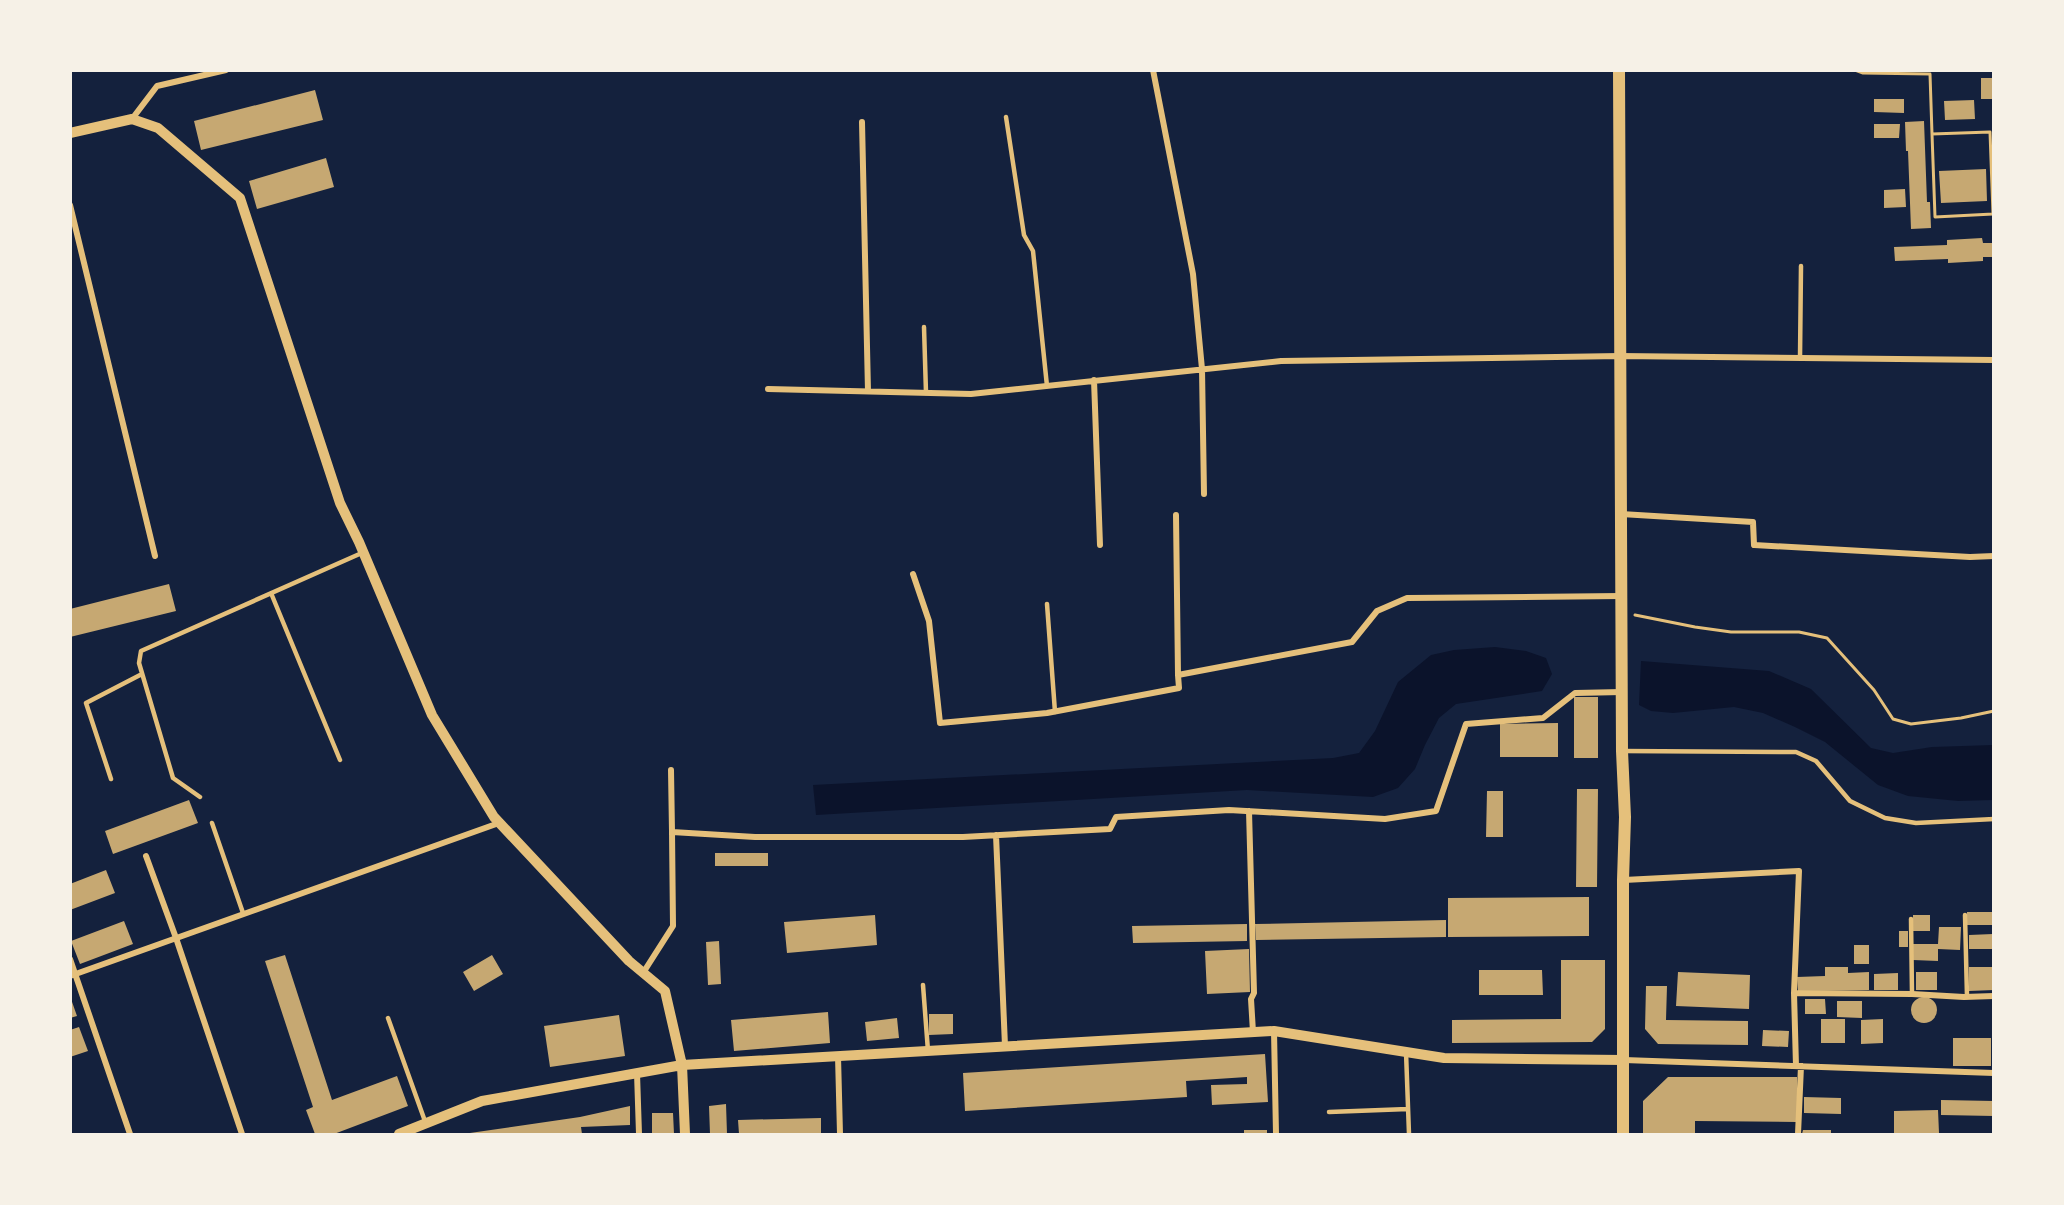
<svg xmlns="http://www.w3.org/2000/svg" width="2064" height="1205" font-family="'Zilla Slab',serif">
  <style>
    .water { fill: #0b132b }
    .building { fill: #c6a872 }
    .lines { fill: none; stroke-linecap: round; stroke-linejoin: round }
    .path { stroke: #e5c07b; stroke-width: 3 }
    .service { stroke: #e5c07b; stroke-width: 4.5 }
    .minor { stroke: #e5c07b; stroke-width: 6 }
    .tertiary { stroke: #e5c07b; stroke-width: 10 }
    .secondary { stroke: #e5c07b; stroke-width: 12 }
  </style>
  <rect width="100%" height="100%" fill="#14213d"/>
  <path class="water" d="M1495,647L1526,651L1546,658L1552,674L1542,691L1456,704L1439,718L1425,745L1415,769L1398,788L1373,797L1247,790L816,815L813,785L1333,758L1359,753L1375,731L1398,682L1431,655L1454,650Z
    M1641,661L1769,671L1811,689L1871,748L1893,753L1932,747L1993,745V800L1958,801L1908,796L1878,785L1825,742L1795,727L1763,713L1734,707L1673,713L1651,711L1639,705Z"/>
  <path class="building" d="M1981,78H1994V99H1981Z
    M315,90L323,120L201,150L194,121Z
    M1874,99H1904V113L1874,112Z
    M1974,100L1975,119L1945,120L1944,101Z
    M1924,121L1927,202H1930L1931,228L1911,229L1908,151H1906L1905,122Z
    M1874,124H1900L1899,138H1874Z
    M326,158L334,187L257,209L249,181Z
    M1986,169L1987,201L1941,203L1939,171Z
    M1905,189L1906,207L1884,208V190Z
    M1982,238L1983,243H1994V257H1983V261L1948,263V259L1895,261L1894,247L1947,245V240Z
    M169,584L176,611L70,637V609Z
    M1574,697H1598V758H1574Z
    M1558,723V757H1500V724Z
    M1577,789H1598L1597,887H1576Z
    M1487,791H1503V837H1486Z
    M189,800L198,823L113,854L105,831Z
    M715,853H768V866H715Z
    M106,870L115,893L70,910V884Z
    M1589,897V936L1448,937V898Z
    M1967,912H1992V925H1967Z
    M875,915L877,945L787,953L784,922Z
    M1913,915H1930V931H1913Z
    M1446,920V937L1256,940L1255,924Z
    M124,921L133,944L80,964L71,941Z
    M1247,924V941L1133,943L1132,926Z
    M1939,927H1961L1960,950L1938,949V961L1913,960V944H1938Z
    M1899,931H1908V947H1899Z
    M1993,934V949H1969V935Z
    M719,941L721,984L708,985L706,942Z
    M1854,945H1869V964H1854Z
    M1249,949L1250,992L1207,994L1205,951Z
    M285,955L332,1100L397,1076L408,1106L334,1134H315L306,1110L313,1107L265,961Z
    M492,955L503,974L474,991L463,972Z
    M1561,960H1605V1029L1592,1042L1452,1043V1020L1561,1019Z
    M1825,967H1848V973L1869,972V990L1798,991L1797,977L1825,976Z
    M1969,967H1994V990L1969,991Z
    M1479,970H1542L1543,995H1479Z
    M1678,972L1750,975L1749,1009L1676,1006Z
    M1916,972H1937V990H1916Z
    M1898,973V990H1874V974Z
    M1646,986H1667L1666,1020L1748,1021V1045L1658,1044L1645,1029Z
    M1911 1010a13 13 0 1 1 26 0a13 13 0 1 1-26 0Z
    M71,999L77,1016L70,1018V1000Z
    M1805,999H1825L1826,1014H1805Z
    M1837,1001H1862V1018L1837,1017Z
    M828,1012L830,1043L734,1051L731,1020Z
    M929,1014H953V1034L929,1035Z
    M619,1015L625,1056L550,1067L544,1026Z
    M897,1018L899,1038L867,1041L865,1022Z
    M1821,1019H1845V1043H1821Z
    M1883,1019V1043L1861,1044V1020Z
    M79,1027L88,1051L70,1057V1030Z
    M1763,1030L1789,1031L1788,1047L1762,1046Z
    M1953,1038H1991V1066H1953Z
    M1265,1054L1268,1102L1212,1105L1211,1085L1247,1084V1077L1186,1081L1187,1097L965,1111L963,1073Z
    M1668,1077H1797V1122L1695,1121V1134H1643V1101Z
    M1804,1097L1841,1098V1114L1804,1113Z
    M1941,1100L1994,1101V1116L1941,1115Z
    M726,1104L727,1134H710L709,1106Z
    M630,1106V1125L581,1127L582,1134H463L580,1117Z
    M1938,1110L1939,1133H1894V1111Z
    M652,1113H673L674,1134H652Z
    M821,1118V1134H739L738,1120Z
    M1244,1130H1267V1134H1244Z
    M1803,1130H1831V1134H1802Z"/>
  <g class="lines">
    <path class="path" d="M1855,70L1863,73L1930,74L1932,134
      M1990,132L1993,214L1935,217L1932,134Z
      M1635,615L1695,627L1731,632H1799L1827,638L1874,690L1893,719L1911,724L1961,718L1994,711"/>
    <path class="service" d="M1006,117L1024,235L1033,251L1047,386
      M924,327L926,393
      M1800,358L1801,266
      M271,593L340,760
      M1047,604L1055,712
      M1622,751L1796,752L1816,761L1850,801L1885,818L1916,823L1994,819
      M111,779L86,703L142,674
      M200,797L173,778L139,663L141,651L364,552
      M212,823L243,913
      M1965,915L1967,997
      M1911,919L1912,994
      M923,985L928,1051
      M388,1018L426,1124
      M1406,1052L1409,1134
      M1329,1112L1408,1109"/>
    <path class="minor" d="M1153,70L1193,274L1202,369L1204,494
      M132,119L157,86L226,70
      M862,122L868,391
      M70,205L155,556
      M1094,380L1100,545
      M768,389L971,394L1281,361L1620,356L1994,360
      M1621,514L1753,522L1754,545L1970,557L1994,556
      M1176,515L1178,675
      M913,574L929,621L940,723L1047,713L1179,688L1178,675L1352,642L1377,611L1407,598L1621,596
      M671,770L672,832
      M1249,811L1254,993L1251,999L1253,1032
      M996,835L1005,1046
      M146,856L176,938L242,1134
      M1624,880L1799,871L1794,993
      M70,959L130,1134
      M643,973L673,926L672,832L755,837H963L1110,829L1116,817L1229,810L1385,819L1436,811L1466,724L1543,718L1575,693L1622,692
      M70,976L499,823
      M1274,1031L1276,1134
      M838,1056L840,1134
      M1624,1060L1994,1073
      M1796,1066L1794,993L1912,994L1964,997L1994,996
      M637,1073L639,1134
      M1798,1134L1801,1066"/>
    <path class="tertiary" d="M70,133L132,119L158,128L240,198L340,503L359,542L432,715L494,817L629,961L665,991L682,1065L685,1134
      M399,1134L482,1101L682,1065L1274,1031L1444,1058L1624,1060"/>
    <path class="secondary" d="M1619,70L1622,751L1625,817L1623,880V1134"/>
  </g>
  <rect width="2064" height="1205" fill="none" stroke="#f6f1e7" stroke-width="144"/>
</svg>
